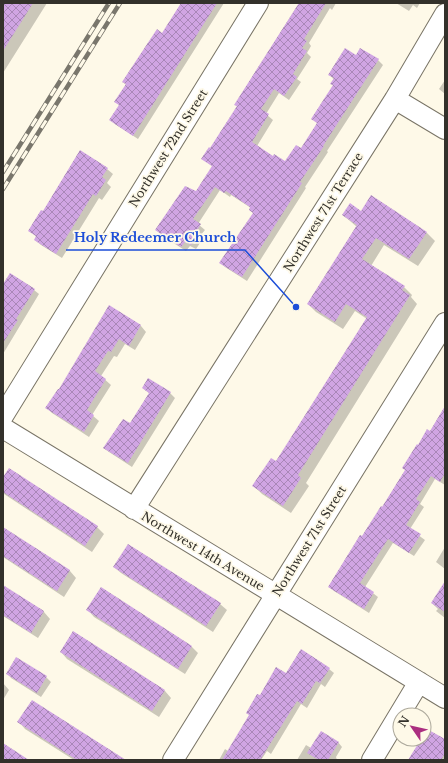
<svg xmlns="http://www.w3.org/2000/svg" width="448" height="763" font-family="'Libre Baskerville',serif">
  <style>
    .shadow { fill: #0003 }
    .building { fill: url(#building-cross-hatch) }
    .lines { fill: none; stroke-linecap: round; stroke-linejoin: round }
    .minor-casing { stroke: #797466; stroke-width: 22 }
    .minor { stroke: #fff; stroke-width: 20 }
    .rail-casing { stroke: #79766c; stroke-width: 4.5 }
    .rail { stroke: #fef9e8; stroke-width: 3; stroke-dasharray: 9; stroke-linecap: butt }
    .labels { text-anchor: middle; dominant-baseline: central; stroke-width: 3.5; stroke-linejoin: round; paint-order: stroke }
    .street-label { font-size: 12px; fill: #33312b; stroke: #fef9e8 }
    .leader { fill: none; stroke: #1d4ed8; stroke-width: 1.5 }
    .callout-dot { fill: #1d4ed8; stroke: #fef9e8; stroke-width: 1.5 }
    .callout-label { font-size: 13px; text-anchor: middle; font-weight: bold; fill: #1d4ed8; stroke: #fef9e8; stroke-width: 3.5; stroke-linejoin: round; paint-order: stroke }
  </style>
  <defs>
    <pattern id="building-cross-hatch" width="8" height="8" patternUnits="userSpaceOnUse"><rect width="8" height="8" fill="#d0a5e3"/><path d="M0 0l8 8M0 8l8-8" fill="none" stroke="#a987b8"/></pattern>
  </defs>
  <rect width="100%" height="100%" fill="#fef9e8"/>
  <path class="shadow" d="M3,3H47L3,73Z
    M182,3H224L138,139L115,124L110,120L120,106L116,102L126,85L123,82L163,34Z
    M299,3H336L332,10L330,8L309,43L311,46L307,53L311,57L297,79L301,82L289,100L279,93L266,114L273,120L257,146L273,157L285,162L301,149L318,124L313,119L334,86V80L330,75L356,57L378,60L383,65L327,151L328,152L305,187L306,188L247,281L225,267L220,262L254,213L251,208L231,195L230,197L220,190L198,224L205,230L199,237L202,240L196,249L190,246L186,251L161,235L157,230L196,192L213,167L203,159L211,149L238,107L235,105Z
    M396,3H420L417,8L413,5L409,11Z
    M445,80V94L439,89Z
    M107,169L113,174L107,183L111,187L102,200L99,198L62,258L41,245L35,240L37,237L29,231L44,213Z
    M372,197L427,233L435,241L418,266L384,245L371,266L404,287L412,295L411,297L417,304L306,483L309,486L291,513L262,494L254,486L277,463L367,319L355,311L343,329L316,312L308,304L357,227L343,215L361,212Z
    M3,286L34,290L39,294L3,354Z
    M109,307L141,326L146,332L135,350L125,344L117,357L114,356L101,376L111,385L92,415L99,421L89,437L52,413L47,408L59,391Z
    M149,379L170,393L175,398L132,467L109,452L104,448L130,424L150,394L143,388Z
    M445,408V485L435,479L420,504L424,507L410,529L425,540L414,556L393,543L365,587L378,597L369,613L334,591L329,587L383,508Z
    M3,479L97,527L104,534L92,552L4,494Z
    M3,528L70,571L76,578L64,597L3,557Z
    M445,547V569L436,562Z
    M114,567L220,604L227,610L213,632L121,573Z
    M445,583V618L436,611L438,609L432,603Z
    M3,586L44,612L50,619L38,638L3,616Z
    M101,589L192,647L198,653L185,674L94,617L88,610Z
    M74,633L165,691L171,698L159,717L67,659L61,652Z
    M17,658L46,677L51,682L41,697L11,678L7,673Z
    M329,669L334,673L325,687L321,684L307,708L301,704L271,754L267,751L261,760H219L225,749L228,751L260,697L286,674Z
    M3,683L9,690L3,700Z
    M19,722L123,760H74L25,729Z
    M424,736L445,741V760H409L422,739H424Z
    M338,742L342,747L336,757L337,760H297L306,745L311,748Z"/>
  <path class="building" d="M3,3H33L3,51Z
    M181,3H217L133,136L109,120L119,105L114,102L126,84L122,82L157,29L162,33Z
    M299,3H326L304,39L307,41L302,48L307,51L293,74L297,77L284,96L274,89L261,109L269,114L252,142L273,156L274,154L285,161L296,145L301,148L317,123L311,119L333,85L330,84L334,78L328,75L345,48L356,55L360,48L379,59L323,146H324L300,182L302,183L242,277L219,263L253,213L249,210L250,207L226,191L224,193L215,187L193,219L201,224L195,233L198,234L191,245L185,242L181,247L155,230L185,186L196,191L212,166L201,159L209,147L210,148L237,106L234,105Z
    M80,150L108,168L102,177L106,180L96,196L93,194L56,254L34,240L36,236L28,231L41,210L43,211Z
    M371,195L427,232L409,259L376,238L362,259L405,286L402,290L410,295L298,475L301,478L283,506L252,486L271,458L276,461L367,317L346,304L335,322L307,304L357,225L342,215L350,203L361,211Z
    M10,273L35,289L16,319L18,320L3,343V284Z
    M109,305L141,325L129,346L119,339L111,352L108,351L95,371L106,379L87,410L94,415L84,432L45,408L58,389H59Z
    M148,378L171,392L128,463L103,448L123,419L130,423L149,393L142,388Z
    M445,406V473L440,482L431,476L416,499L420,502L406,525L421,534L409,553L388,539L360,583L374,592L364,609L328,587L360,535L362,536L381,506L382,507L405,470L402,468L417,444L418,445L427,429L430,431Z
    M9,468L98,526L85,546L3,492V477Z
    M3,527L70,570L57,591L3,556Z
    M128,544L221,603L206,626L113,567Z
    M445,581V612L431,603Z
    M3,585L44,611L31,633L3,615Z
    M101,587L192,646L178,669L86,610Z
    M73,631L165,690L152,711L60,652Z
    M301,649L330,668L320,683L316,681L302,704L297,701L260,760H222L249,715L246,713L257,694L260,695L276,667L286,673Z
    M16,657L47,676L37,693L6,674Z
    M32,700L126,760H77L17,722Z
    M427,729L445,739V753L441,760H408L421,739H424V734Z
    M321,731L339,742L328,760H319L307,753Z
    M3,743L29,760H3Z"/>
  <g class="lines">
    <g class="minor-casing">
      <path id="minor" d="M395,99L445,129
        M3,416L258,3
        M3,428L445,698
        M134,509L395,99L445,14
        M173,760L445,323
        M372,760L419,682"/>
    </g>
    <use href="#minor" class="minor"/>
    <g class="rail-casing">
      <path id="rail" d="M3,172L109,3
        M3,189L120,3"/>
    </g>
    <use href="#rail" class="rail"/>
  </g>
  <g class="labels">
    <g class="street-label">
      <text transform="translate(168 148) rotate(-58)">Northwest 72nd Street</text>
      <text transform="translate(323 212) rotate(-58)">Northwest 71st Terrace</text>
      <text transform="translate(309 541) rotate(-58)">Northwest 71st Street</text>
      <text transform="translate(203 551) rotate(31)">Northwest 14th Avenue</text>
    </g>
  </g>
  <path class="leader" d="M296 307L245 250H66"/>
  <circle class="callout-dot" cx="296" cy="307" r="4"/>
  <g class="callout-label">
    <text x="155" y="242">Holy Redeemer Church</text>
  </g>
  <rect width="448" height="763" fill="none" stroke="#33312b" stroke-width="8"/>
  <g transform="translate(412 727) rotate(304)"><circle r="19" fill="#fef9e8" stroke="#ada99c"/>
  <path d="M0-3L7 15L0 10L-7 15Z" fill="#ab2e80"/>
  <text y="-6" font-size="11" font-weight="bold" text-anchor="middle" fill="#33312b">N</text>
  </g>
</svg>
